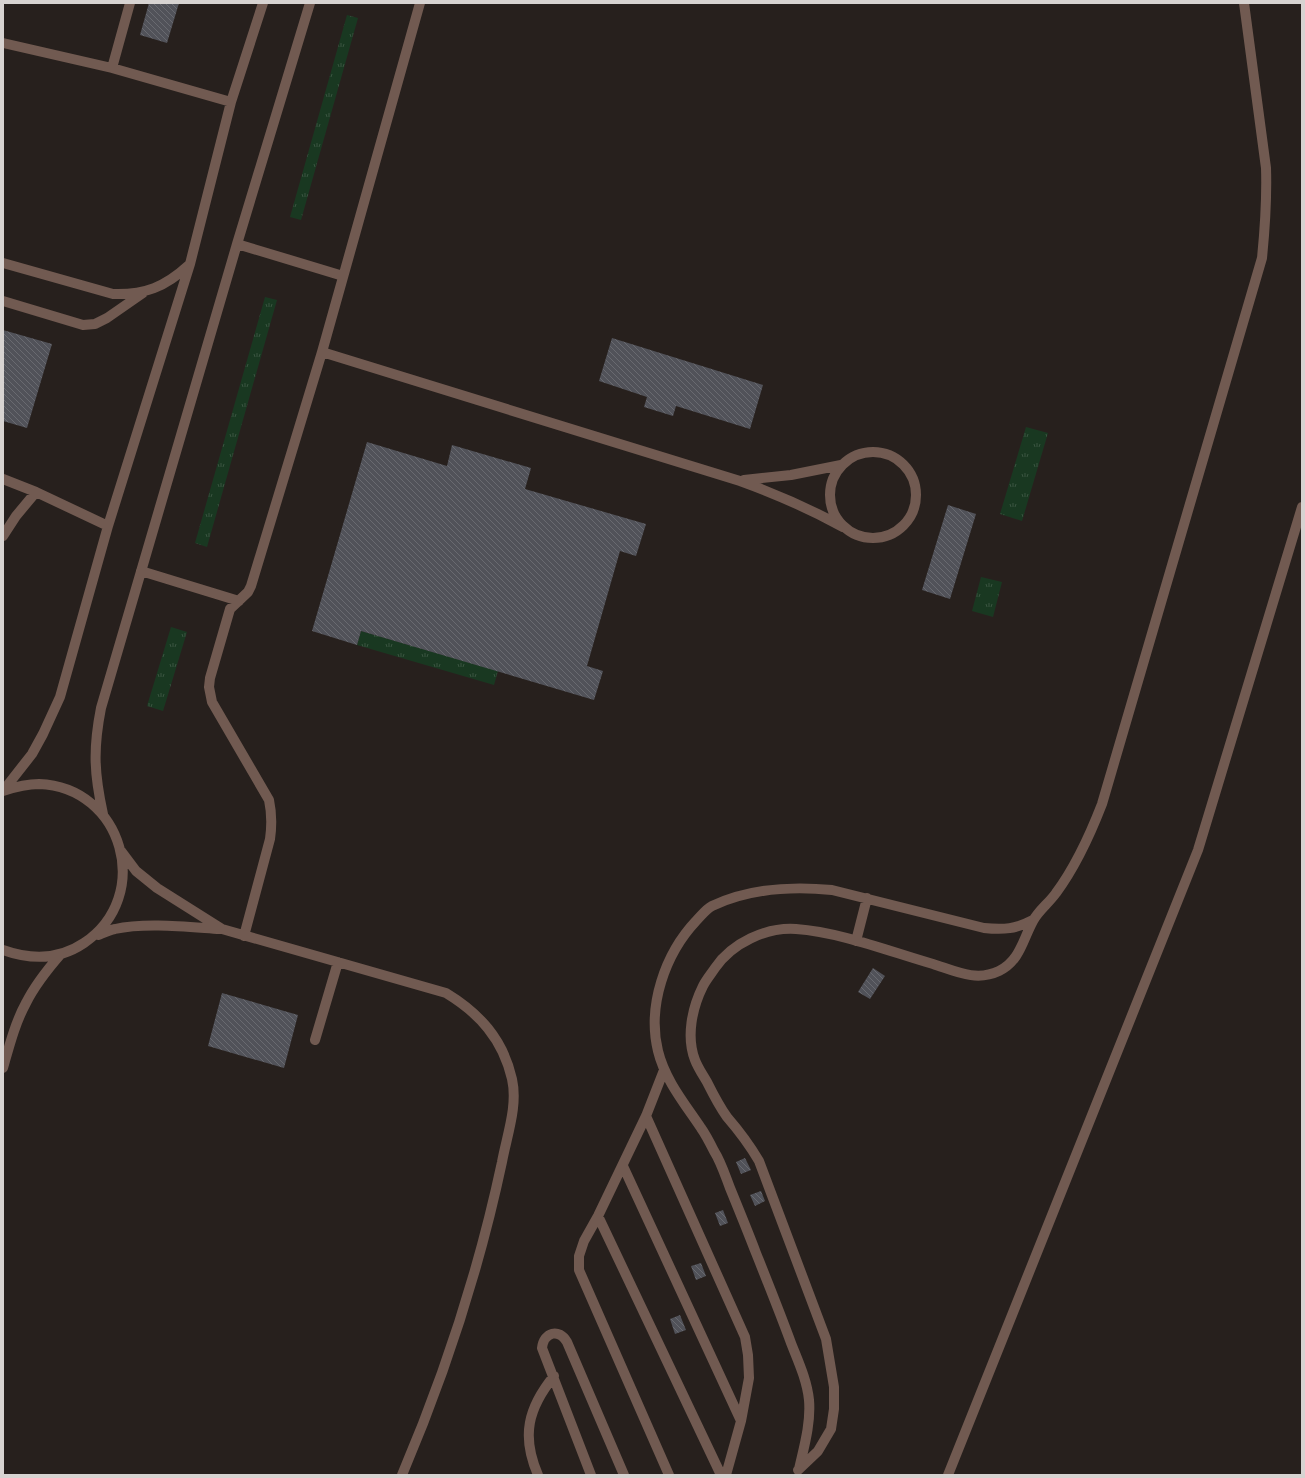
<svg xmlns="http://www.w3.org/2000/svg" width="1305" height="1478" font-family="Arial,sans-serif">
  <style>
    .grass { fill: url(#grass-tufts) }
    .building { fill: url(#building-back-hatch) }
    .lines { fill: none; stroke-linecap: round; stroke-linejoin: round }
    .service { stroke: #715a51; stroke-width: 10 }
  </style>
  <defs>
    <pattern id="grass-tufts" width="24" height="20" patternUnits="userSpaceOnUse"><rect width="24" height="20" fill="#193821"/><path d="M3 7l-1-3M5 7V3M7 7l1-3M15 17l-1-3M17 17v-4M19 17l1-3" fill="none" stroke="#3a5440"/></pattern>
    <pattern id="building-back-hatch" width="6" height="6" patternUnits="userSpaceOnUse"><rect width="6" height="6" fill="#515259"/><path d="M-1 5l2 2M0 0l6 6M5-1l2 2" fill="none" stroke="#696a70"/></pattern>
  </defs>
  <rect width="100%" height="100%" fill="#27201d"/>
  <path class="grass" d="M347,15L358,18L301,220L290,217Z
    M265,297L277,300L207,547L195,543Z
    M1026,427L1048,433L1022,521L1000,514Z
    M981,577L1002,582L993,617L972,611Z
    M171,627L187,632L163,711L147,706Z
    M361,631L498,671L494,685L357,645Z"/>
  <path class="building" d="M149,3H179L167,43L140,35Z
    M3,330L52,344L27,428L3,421Z
    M612,338L763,385L750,429L676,406L673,416L644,407L647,397L599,381Z
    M367,442L447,466L452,445L531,468L525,489L646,524L636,556L620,551L587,666L603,671L594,700L361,631L357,645L312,631Z
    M948,505L976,514L950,599L922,590Z
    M873,968L885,976L870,999L858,992Z
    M222,993L298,1015L284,1068L208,1046Z
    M745,1158L751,1170L741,1174L736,1162Z
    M761,1191L765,1201L755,1206L750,1195Z
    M723,1210L728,1223L720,1226L715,1213Z
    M701,1263L706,1276L696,1280L691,1266Z
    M680,1315L686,1330L675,1334L670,1319Z"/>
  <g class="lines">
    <path class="service" d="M3,43L112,68L231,102
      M112,68L130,3
      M237,244L343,276
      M3,263L113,294C145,295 165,287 189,265
      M3,301L83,325L95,324L107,318L143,293
      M322,352L740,481C776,494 810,509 843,527
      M830 495a43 43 0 1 1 86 0a43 43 0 1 1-86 0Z
      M3,479L36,492L108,526
      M744,480L791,475L841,465
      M3,536L16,516L36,492
      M141,571L239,601
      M3,791L32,754L43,734L60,697L108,526L190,264L231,102L263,3
      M3,791C15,787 26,784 39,784C123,787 154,896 84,943C59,960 31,960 3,950
      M103,814C94,773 93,749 101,708L237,244L310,3
      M121,851L136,871L157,888L222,929L446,993C479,1013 503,1039 512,1079C518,1106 507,1135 502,1162C479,1270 445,1374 402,1475
      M98,935C103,933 109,930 115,929C145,922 189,927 220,929
      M244,936L270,839C272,825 272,814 269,800L212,702L209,687L210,678L230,609L248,592L251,586L322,352L420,3
      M856,941L867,898
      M315,1040L338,962
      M3,1068C9,1047 15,1023 26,1003C35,985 47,970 60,955
      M664,1070L646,1116L598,1216L584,1241L579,1256V1270L669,1475
      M646,1116L745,1337L748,1355L749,1378L741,1421L726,1475
      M623,1166L741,1421
      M598,1216L721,1475
      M799,1469C804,1447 811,1423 809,1400C807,1380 798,1361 791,1343C780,1313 768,1283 756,1253C748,1232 739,1210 730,1188C725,1175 721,1162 714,1151C710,1143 706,1135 701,1128C685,1104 665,1080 658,1051C647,1006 665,954 696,921C701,916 706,909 712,906C750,888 791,886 832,890L984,928C1004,930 1016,929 1033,920
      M798,1470L818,1451L831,1429L834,1409V1387L826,1339L759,1161C749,1144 740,1132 727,1117C719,1106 713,1094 707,1082C703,1075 698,1068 695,1060C686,1037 692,1008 703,986C706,980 711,974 715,968C732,943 766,927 796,929C840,932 891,952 933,964C955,971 976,982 999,971C1020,961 1023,939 1033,921C1038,911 1049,903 1056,893C1076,866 1090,835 1102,804L1262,258C1265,228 1267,199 1266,168L1244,3
      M538,1475C521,1436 528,1408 554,1376
      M591,1475L542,1348C544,1332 559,1328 567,1342L624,1475
      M948,1475L1198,850L1302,507"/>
  </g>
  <rect width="1305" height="1478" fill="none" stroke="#d7d3d1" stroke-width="8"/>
</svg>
